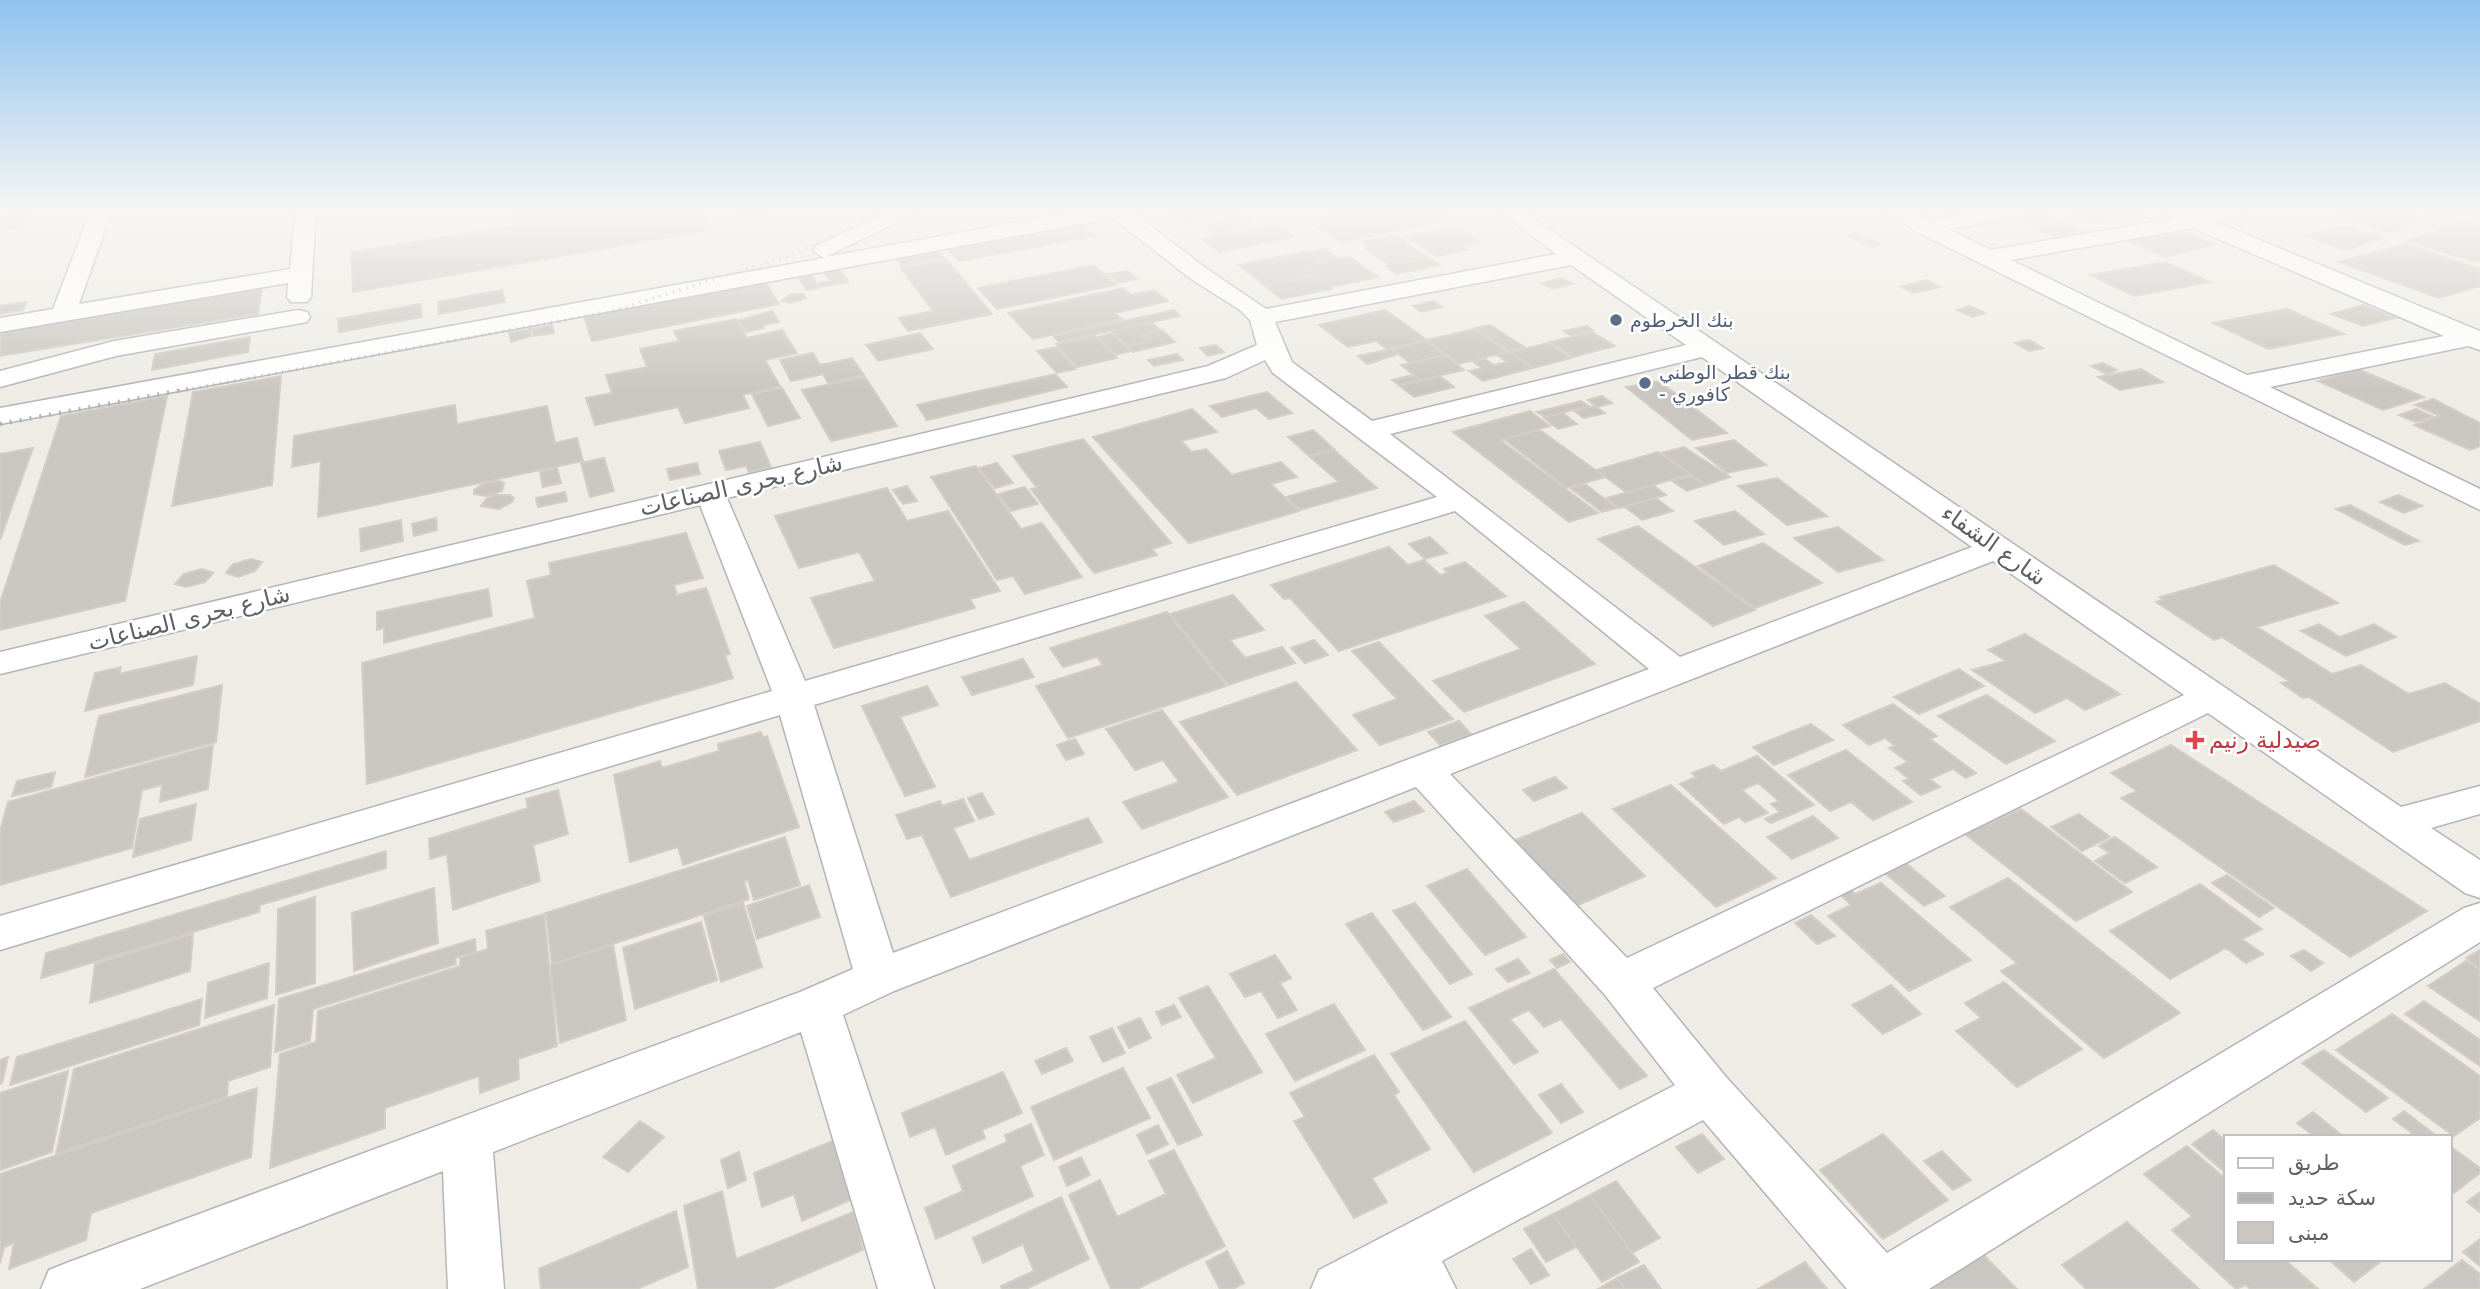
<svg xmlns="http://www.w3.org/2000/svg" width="2480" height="1289" font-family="'DejaVu Sans','Noto Naskh Arabic',sans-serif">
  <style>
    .building { fill: #cac7c2; stroke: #d3cec4; stroke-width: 2 }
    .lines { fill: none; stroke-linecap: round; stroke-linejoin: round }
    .minor-casing { stroke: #b2b5b9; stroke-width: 3 }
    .minor { fill: #fff; fill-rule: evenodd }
    .rail-far1 { stroke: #b3b4b4; stroke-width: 3.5; stroke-dasharray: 1 6; stroke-linecap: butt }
    .rail { stroke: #b3b4b4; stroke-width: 4.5; stroke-dasharray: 2 8; stroke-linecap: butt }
    .service-dot { fill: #5c6f8a; stroke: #fff; stroke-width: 2.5 }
    .health-dot { fill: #e0444e; stroke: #fff; stroke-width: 2.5 }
    .labels { text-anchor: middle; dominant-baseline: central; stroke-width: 5; stroke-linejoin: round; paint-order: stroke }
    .far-service-label { font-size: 19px; fill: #4e5e75; stroke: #fff; text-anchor: start }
    .street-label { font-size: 23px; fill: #5d6064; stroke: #fff }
    .health-label { font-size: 23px; fill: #be3a42; stroke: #fff; text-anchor: start }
  </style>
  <rect width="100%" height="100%" fill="#eeece5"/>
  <path class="building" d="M533,210H608L514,226L511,214Z
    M612,210H700L711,230L353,292L351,252Z
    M737,210H762L765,215L743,219Z
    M1168,210H1234L1236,212L1183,222Z
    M1363,210H1440L1453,220L1340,242L1307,220Z
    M2065,210H2132L2147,216L2095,223Z
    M2363,210H2395L2426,220L2395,228L2401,230L2391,233L2341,216Z
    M2412,210H2480V217L2467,213L2444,220Z
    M27,214L21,227L0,230V218Z
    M2041,214L2084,231L2057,237L2015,220Z
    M1240,215L1254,225L1215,233L1201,223Z
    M2480,218V231L2459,224Z
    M2440,220L2480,232V260L2476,262L2408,241L2440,230L2425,225Z
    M1082,224L1096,236L959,261L947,248Z
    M1276,224L1294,237L1219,252L1202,239Z
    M2344,225L2384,238L2345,250L2305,236Z
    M1459,227L1479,242L1461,246L1437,231Z
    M1436,231L1467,250L1437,256L1407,237Z
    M2149,232L2161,236L2182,232L2215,244L2165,257L2123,238Z
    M1856,233L1881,244L1871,247L1846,235Z
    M1397,235L1404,240L1368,247L1361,242Z
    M1403,241L1427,257L1389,265L1366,249Z
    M2406,244L2480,269V286L2439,298L2339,262Z
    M1325,249L1339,259L1350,257L1378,277L1331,287L1303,266L1327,261L1313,251Z
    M1310,251L1325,262L1302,266L1314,275L1264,285L1239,265Z
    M939,252L944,258L901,266L897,260Z
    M1429,258L1440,265L1396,274L1386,266Z
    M947,260L992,314L908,331L899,318L933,311L901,268Z
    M2165,262L2210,282L2134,296L2090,275Z
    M1094,265L1116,285L997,309L978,288Z
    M840,270L845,277L829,280L824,272Z
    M1127,271L1137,279L1118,283L1108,274Z
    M811,275L819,288L807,290L798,277Z
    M1314,276L1331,289L1281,299L1265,286Z
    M846,278L848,282L820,287L818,283Z
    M1562,278L1573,284L1552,289L1541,283Z
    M1926,280L1940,287L1914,293L1900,287Z
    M766,283L779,304L592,341L584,317Z
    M262,288L258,314L0,356V330Z
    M1123,288L1131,295L1154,290L1168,301L1115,313L1122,319L1033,339L1008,313Z
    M502,290L505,302L439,314L438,302Z
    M791,294H803L806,298L791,303L782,301Z
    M1434,301L1442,307L1421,312L1413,306Z
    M26,302L23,310L0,314V306Z
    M420,304L422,317L339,332L338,319Z
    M2363,305L2395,318L2363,326L2331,314Z
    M1970,306L1985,313L1972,317L1957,310Z
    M2287,309L2344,334L2268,349L2213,323Z
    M1174,310L1180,316L1059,342L1053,336Z
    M1385,310L1427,340L1387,349L1376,341L1348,347L1319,325Z
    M772,311L779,322L763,325L764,328L746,332L739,320Z
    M736,319L747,338L782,330L797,353L765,360L780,386L743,395L749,408L685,423L678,407L595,425L586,398L612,393L606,375L647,367L640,349L679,341L674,331Z
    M1151,322L1160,330L1141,334L1148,341L1127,346L1112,331Z
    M552,325L554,333L534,336L532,329Z
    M1490,325L1524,347L1509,351L1475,328Z
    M1587,326L1593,330L1571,336L1564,331Z
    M530,329L531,336L511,342L509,333Z
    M1475,329L1507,352L1459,364L1427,340Z
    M1162,330L1175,342L1133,352L1127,346L1151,341L1144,334Z
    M1592,332L1615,346L1573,357L1550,342Z
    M920,333L933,349L878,361L866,345Z
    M1112,333L1131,351L1115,355L1098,337Z
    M1095,336L1117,358L1077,367L1056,344Z
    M250,337L248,352L152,370L155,354Z
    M2029,340L2043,348L2029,351L2015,343Z
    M1426,341L1445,355L1410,363L1392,349Z
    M1548,343L1571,358L1533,368L1510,352Z
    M1216,345L1224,352L1208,356L1200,348Z
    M1056,347L1076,369L1057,373L1037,351Z
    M1391,349L1398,354L1367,364L1358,356Z
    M1509,352L1532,368L1483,381L1469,371L1482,368L1472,361L1485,359L1494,365L1507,362L1497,355Z
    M813,353L820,365L852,358L864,375L828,383L823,374L791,381L780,360Z
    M1177,354L1183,360L1154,366L1148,360Z
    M1445,355L1464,370L1420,380L1401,365Z
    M2102,363L2117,370L2106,374L2091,366Z
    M2141,369L2163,382L2120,390L2098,377Z
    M2358,369L2424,397L2383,410L2318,381Z
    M1055,374L1067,387L927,420L917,405Z
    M1412,375L1419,380L1399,385L1392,380Z
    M281,376L272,485L172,506L193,392Z
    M1440,376L1454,387L1414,397L1400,386Z
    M865,377L897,426L831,441L802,390Z
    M1659,381L1727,433L1692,440L1626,387Z
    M782,388L800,418L768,426L752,394Z
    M1267,392L1292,413L1269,419L1256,408L1222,417L1210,406Z
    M167,396L125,601L0,630V603L61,416Z
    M1602,396L1612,403L1597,407L1588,400Z
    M2433,399L2480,423V446L2470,450L2414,425L2440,416L2415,405Z
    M1581,401L1589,406L1545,417L1537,412Z
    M455,405L457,424L547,406L555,443L577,438L583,461L318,517L321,461L292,467L294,436Z
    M1595,406L1605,413L1584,418L1574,411Z
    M1192,409L1217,432L1181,441L1192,452L1206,449L1232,475L1281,462L1297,477L1271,484L1299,511L1189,543L1093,437Z
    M2416,409L2434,417L2415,422L2399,415Z
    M1530,411L1550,426L1500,440L1598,513L1569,522L1453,432Z
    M1563,413L1577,424L1558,429L1544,418Z
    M1313,430L1334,449L1309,456L1288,437Z
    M1540,430L1605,477L1567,488L1504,439Z
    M1083,439L1171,543L1152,549L1157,555L1094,573L1031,489L1037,488L1013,456Z
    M1734,440L1766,465L1727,473L1696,448Z
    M760,442L771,467L749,472L746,466L726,470L719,451Z
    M1684,447L1730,477L1706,485L1661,453Z
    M33,448L0,540V454Z
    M1334,450L1377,488L1300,510L1286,497L1339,482L1310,457Z
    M1658,452L1690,474L1627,493L1596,470Z
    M604,458L614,491L590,497L581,463Z
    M697,463L700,474L670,480L667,469Z
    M997,463L1013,483L995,488L979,468Z
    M976,466L1021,529L1042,523L1082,577L1025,594L1013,576L997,580L931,477Z
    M557,468L561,483L543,487L540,472Z
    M1691,476L1705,485L1687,491L1672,481Z
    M1777,478L1827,516L1787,525L1738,486Z
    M500,481L504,483L502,491L486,496L474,494V490L484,483Z
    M1585,484L1617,508L1602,512L1570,488Z
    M1653,485L1666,495L1620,508L1607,498Z
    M907,486L917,501L903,504L893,490Z
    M1025,487L1038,504L1011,511L998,494Z
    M887,488L907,521L948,511L1000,591L970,599L975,608L834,648L811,598L875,581L859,552L799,568L775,516Z
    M565,492L567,501L538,507L536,498Z
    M495,495H510L514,498L512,502L499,509L481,506L487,498Z
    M2398,495L2422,506L2404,513L2380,502Z
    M1656,498L1673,511L1642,520L1625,507Z
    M2350,505L2419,541L2405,545L2336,509Z
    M1735,511L1764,534L1724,545L1695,521Z
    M436,518L437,530L414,536L412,524Z
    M401,520L403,541L361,551L360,529Z
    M1638,526L1755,610L1713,626L1598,539Z
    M1838,527L1883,560L1838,572L1794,538Z
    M686,533L703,578L674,585L677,595L706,588L730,654L725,655L733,678L367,784L362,663L535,618L527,581L551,575L549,563Z
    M1430,537L1447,553L1425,559L1409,544Z
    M1763,543L1822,583L1755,608L1698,566Z
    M1389,547L1408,565L1424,560L1440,575L1448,573L1444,569L1465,562L1506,596L1339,651L1290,598L1284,599L1271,585Z
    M251,559L262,562L255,571L238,577L226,573L233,564Z
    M2274,565L2338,603L2257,627L2332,674L2361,665L2409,694L2445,683L2480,704V721L2393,752L2309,697L2303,698L2281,683L2289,681L2222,637L2214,640L2156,602L2164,599L2160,597Z
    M202,569L213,573L205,582L186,587L175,584L184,574Z
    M488,589L492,616L384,643V628L377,630V612Z
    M1233,595L1264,630L1230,640L1245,658L1282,647L1295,663L1228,685L1170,614Z
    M1524,602L1595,664L1464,712L1433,681L1521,649L1485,616Z
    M1167,612L1226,686L1068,738L1036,686L1103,665L1097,657L1063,667L1050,648Z
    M2319,624L2340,637L2374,624L2396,637L2346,656L2301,631Z
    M2025,634L2120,694L2085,710L2067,698L2035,713L1972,670L2006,661L1988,650Z
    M1314,640L1328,655L1305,663L1291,648Z
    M1379,642L1453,719L1380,745L1353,715L1397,699L1352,651Z
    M197,656L193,685L85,711L95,673L121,667L119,674Z
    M1023,659L1034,677L972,695L962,677Z
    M1959,669L1984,686L1919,714L1894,697Z
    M1296,682L1357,750L1237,795L1180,722Z
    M222,685L216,742L85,777L99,716Z
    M927,686L938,705L900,717L935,787L905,796L862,706Z
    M1987,695L2055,741L2006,764L1938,716Z
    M1893,704L1937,736L1930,739L1976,773L1966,778L1953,769L1930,779L1940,787L1921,795L1903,781L1909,779L1895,768L1908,762L1889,748L1895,746L1885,738L1869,745L1843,725Z
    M1162,710L1228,797L1142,829L1123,802L1179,782L1163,760L1135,770L1106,729Z
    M1459,721L1471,734L1440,745L1428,732Z
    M1811,724L1833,740L1774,765L1753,747Z
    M761,732L763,738L767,736L799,827L683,865L678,847L630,862L614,775L660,761L662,768L719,751L718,744Z
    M1075,739L1084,754L1066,760L1057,745Z
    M213,745L208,789L160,802L162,785L142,790L132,848L0,885V832L8,802Z
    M2171,745L2427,911L2350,957L2121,798L2137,791L2111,773Z
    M1846,750L1912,802L1873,820L1851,802L1830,811L1788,775Z
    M1757,756L1814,805L1771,823L1765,819L1780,812L1771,804L1779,801L1758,783L1742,790L1768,813L1745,822L1739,817L1724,824L1680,784L1696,777L1692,773L1713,765L1721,771Z
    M55,772L51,787L12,796L17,781Z
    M1555,777L1567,788L1534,801L1523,790Z
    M1671,785L1776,878L1716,907L1613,809Z
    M558,790L568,834L533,845L540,881L453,910L447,854L430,859L429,839L528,808L526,799Z
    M982,793L994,814L979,819L968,798Z
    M963,799L974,821L953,828L969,860L1088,818L1102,842L951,897L922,835L907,839L896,815L940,801L942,806Z
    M1414,801L1424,811L1394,822L1385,812Z
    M196,804L191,840L133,857L140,819Z
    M2021,809L2132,892L2076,921L1965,834Z
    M1582,813L1645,876L1569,909L1508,843Z
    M2079,814L2110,837L2082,851L2051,827Z
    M1813,816L1838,838L1792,859L1767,837Z
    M785,837L800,885L754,900L748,880L744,881L749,899L552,964L546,913Z
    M2115,837L2157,867L2125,883L2095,861L2110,853L2099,846Z
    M386,851V868L260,905L259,912L41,978L46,953Z
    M1900,858L1945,896L1924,906L1879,868Z
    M1467,869L1526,937L1485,955L1427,886Z
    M2227,875L2274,908L2259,917L2212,883Z
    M2008,878L2180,1013L2104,1058L2001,971L2017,963L1950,907Z
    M1881,883L1971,960L1909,991L1828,916L1851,905L1840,894L1850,889L1855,894Z
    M2200,884L2262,929L2242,939L2263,954L2246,963L2226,948L2170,979L2110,931Z
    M809,885L820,917L757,939L747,906Z
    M434,888L438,943L354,971L352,913Z
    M315,897V983L276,995L278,909Z
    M743,903L762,967L721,982L704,916Z
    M1415,903L1472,974L1450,984L1393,911Z
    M1372,913L1451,1017L1423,1030L1346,924Z
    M544,914L557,1046L518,1059L519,1079L480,1093L479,1076L385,1108V1128L270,1168L280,1054L316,1042L318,1011L460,966V958L488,949L486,931Z
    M1811,915L1835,936L1817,944L1795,923Z
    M701,922L717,980L635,1009L623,948Z
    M193,934L190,971L90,1003L95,964Z
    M475,939L476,952L455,958L456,964L313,1009L310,1041L275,1052L279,999Z
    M613,945L626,1020L560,1043L550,965Z
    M2304,950L2323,963L2311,971L2291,956Z
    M2480,950V968L2466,958Z
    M1563,954L1570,962L1557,968L1550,960Z
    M1275,955L1291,978L1280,983L1297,1010L1278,1018L1261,991L1245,997L1230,974Z
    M1518,959L1530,973L1508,982L1496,969Z
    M2466,961L2480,970V1021L2428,986Z
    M269,963L267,998L205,1018L208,983Z
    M1554,969L1647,1076L1620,1089L1561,1019L1544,1027L1529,1010L1510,1019L1538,1052L1514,1064L1469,1008Z
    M2004,982L2082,1049L2017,1087L1956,1031L1981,1018L1965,1003Z
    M1891,985L1921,1014L1883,1034L1852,1005Z
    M1208,986L1262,1072L1193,1103L1177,1075L1216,1058L1179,998Z
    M202,999L199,1025L10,1085L17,1057Z
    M2424,1001L2480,1040V1066L2405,1014Z
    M1334,1004L1365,1050L1295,1081L1266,1034Z
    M274,1005L270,1067L228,1081L227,1097L56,1154L74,1069Z
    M1174,1005L1181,1017L1162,1025L1156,1012Z
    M2392,1014L2480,1076V1118L2454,1136L2336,1050Z
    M1140,1018L1151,1038L1129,1048L1118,1027Z
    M1465,1021L1552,1133L1474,1172L1391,1054Z
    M1112,1028L1125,1053L1103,1062L1090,1037Z
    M1066,1048L1073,1061L1042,1074L1035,1061Z
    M2324,1050L2388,1098L2366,1112L2302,1063Z
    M1374,1055L1399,1092L1394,1095L1430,1149L1372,1178L1387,1202L1354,1218L1294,1121L1305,1117L1290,1093Z
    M8,1057L2,1083L0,1084V1060Z
    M1123,1068L1150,1118L1054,1160L1031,1107Z
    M68,1071L52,1152L0,1170V1093Z
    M1003,1072L1022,1113L982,1130L985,1138L946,1155L935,1127L910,1137L902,1113Z
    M1171,1078L1202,1135L1178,1145L1147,1088Z
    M1561,1084L1583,1112L1561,1123L1539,1095Z
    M257,1088L251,1157L91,1213L86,1240L9,1269L14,1243L4,1247L0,1263V1174Z
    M2404,1111L2438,1137H2407L2412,1133L2393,1119Z
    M2313,1112L2344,1137H2315L2297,1123Z
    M640,1121L664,1137L628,1172L603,1157Z
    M1031,1124L1044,1155L1020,1166L1033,1196L936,1239L925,1208L963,1191L953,1166L1007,1142L1005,1135Z
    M1158,1125L1168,1144L1147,1154L1137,1135Z
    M2213,1130L2226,1141V1173L2192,1144Z
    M1702,1134L1724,1159L1698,1173L1676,1147Z
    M1883,1134L1948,1200L1883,1239L1820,1170Z
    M837,1139L855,1198L802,1221L794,1194L762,1207L754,1173Z
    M2187,1146L2226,1179V1259H2284L2318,1289H2250L2246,1285L2236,1289L2172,1230L2192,1216L2144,1174Z
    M2450,1146L2480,1168V1173L2454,1193L2450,1190Z
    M1174,1150L1225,1246L1137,1289H1111L1069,1195L1100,1180L1117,1217L1166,1194L1149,1161Z
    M1942,1151L1971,1180L1953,1190L1924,1161Z
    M739,1152L746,1180L728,1188L721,1160Z
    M1081,1157L1090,1175L1067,1186L1059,1167Z
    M1616,1181L1660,1238L1632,1253L1590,1195Z
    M722,1191L736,1259L853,1212L863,1250L771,1289H698L684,1206Z
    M2480,1192V1212L2467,1202Z
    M1590,1195L1639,1262L1602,1282L1553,1214Z
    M1061,1197L1089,1259L1026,1289H1002L1001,1286L1034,1271L1023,1244L983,1263L973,1238Z
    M676,1211L688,1267L637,1289H541L539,1269Z
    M1553,1214L1576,1247L1546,1262L1524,1229Z
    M2127,1222L2199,1289H2086L2062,1265Z
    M2480,1239V1266L2463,1252Z
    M1976,1247L2017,1289H1914Z
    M1531,1249L1549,1275L1531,1284L1513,1259Z
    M1227,1251L1244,1283L1233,1289H1220L1206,1262Z
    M2328,1259H2384L2354,1282Z
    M2462,1260L2480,1274V1289H2424Z
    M1805,1262L1827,1289H1758Z
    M1644,1265L1661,1289H1625L1617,1278Z
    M1617,1278L1625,1289H1598Z"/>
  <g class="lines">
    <g class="minor-casing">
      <path id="minor" d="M91,210H112L79,304L290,269L296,210H316L311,297L307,302H291L287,297L288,283L0,332V318L53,309Z
        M890,210H917L914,214L825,257L1085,210H1130L1207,269L1266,309L1556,254L1497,210H1521L2401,807L2480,786V814L2431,828L2480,860V898L2465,893L2208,713L1653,988L1726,1077L1887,1253L2464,908L2480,903V942L1929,1289H1847L1703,1120L1442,1261L1456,1289H1311L1319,1270L1675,1085L1605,995L1416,787L894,991L843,1015L934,1289H878L801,1032L493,1152L504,1289H448L443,1171L140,1289H41L49,1270L69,1262L800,992L853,969L780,715L0,950V916L772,691L700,505L0,674V652L1208,366L1257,345L1250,320L1240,310L1191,279L1113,218L0,424V408L824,258L813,251L816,246ZM1571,265L1686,345L1372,421L1292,362L1275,322ZM1702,357L1972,547L1680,657L1390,434ZM1265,360L1273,373L1437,497L805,681L727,498L1226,378ZM1455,511L1649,669L893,953L814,705ZM1993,561L2184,695L1627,958L1450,774Z
        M1882,210H1909L1929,220L1987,210H2035L2025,216L1948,229L1991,250L2172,219L2159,210H2187L2197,214L2214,210H2249L2246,214L2216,222L2480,331V350L2468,346L2270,387L2480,489V510L1917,232ZM2193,228L2444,336L2247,375L2011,260Z
        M298,310L307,312L310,317L307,322L116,356L0,387V371L114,341Z"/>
    </g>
    <use href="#minor" class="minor"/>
    <path class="rail-far1" d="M179,391L613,311L791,255L893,210"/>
    <path class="rail" d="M0,424L188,389"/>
  </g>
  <linearGradient id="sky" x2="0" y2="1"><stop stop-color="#8fc2ef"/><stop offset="0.54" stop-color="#f7f6f3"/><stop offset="1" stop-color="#f7f6f3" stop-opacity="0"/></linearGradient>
  <rect width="2480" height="391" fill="url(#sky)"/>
  <g class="service-dot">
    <circle cx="1616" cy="320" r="7"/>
    <circle cx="1645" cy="383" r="7"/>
  </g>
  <path class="health-dot" d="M2191.5 729.5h7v7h7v7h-7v7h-7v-7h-7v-7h7z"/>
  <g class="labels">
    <g class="far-service-label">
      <text x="1630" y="320">بنك الخرطوم</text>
      <text x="1659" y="372">بنك قطر الوطني<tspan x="1659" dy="22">- كافوري</tspan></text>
    </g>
    <g class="street-label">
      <text transform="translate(741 485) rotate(-13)">شارع بحرى الصناعات</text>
      <text transform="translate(1994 545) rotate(35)">شارع الشفاء</text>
      <text transform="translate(189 618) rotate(-14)">شارع بحرى الصناعات</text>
    </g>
    <g class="health-label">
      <text x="2209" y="740">صيدلية رنيم</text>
    </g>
  </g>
  <rect x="2224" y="1135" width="228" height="126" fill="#ffffff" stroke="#bebfc1" stroke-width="2"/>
  <rect x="2238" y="1158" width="35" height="10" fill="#ffffff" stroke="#bebfc1" stroke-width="2"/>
  <text x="2288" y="1170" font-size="21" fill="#5d6064">طريق</text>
  <rect x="2238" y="1193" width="35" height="10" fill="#b3b4b4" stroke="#bebfc1" stroke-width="2"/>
  <text x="2288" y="1205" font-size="21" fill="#5d6064">سكة حديد</text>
  <rect x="2238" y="1222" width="35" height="21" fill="#cac7c2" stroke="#bebfc1" stroke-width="2"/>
  <text x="2288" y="1240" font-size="21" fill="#5d6064">مبنى</text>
</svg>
